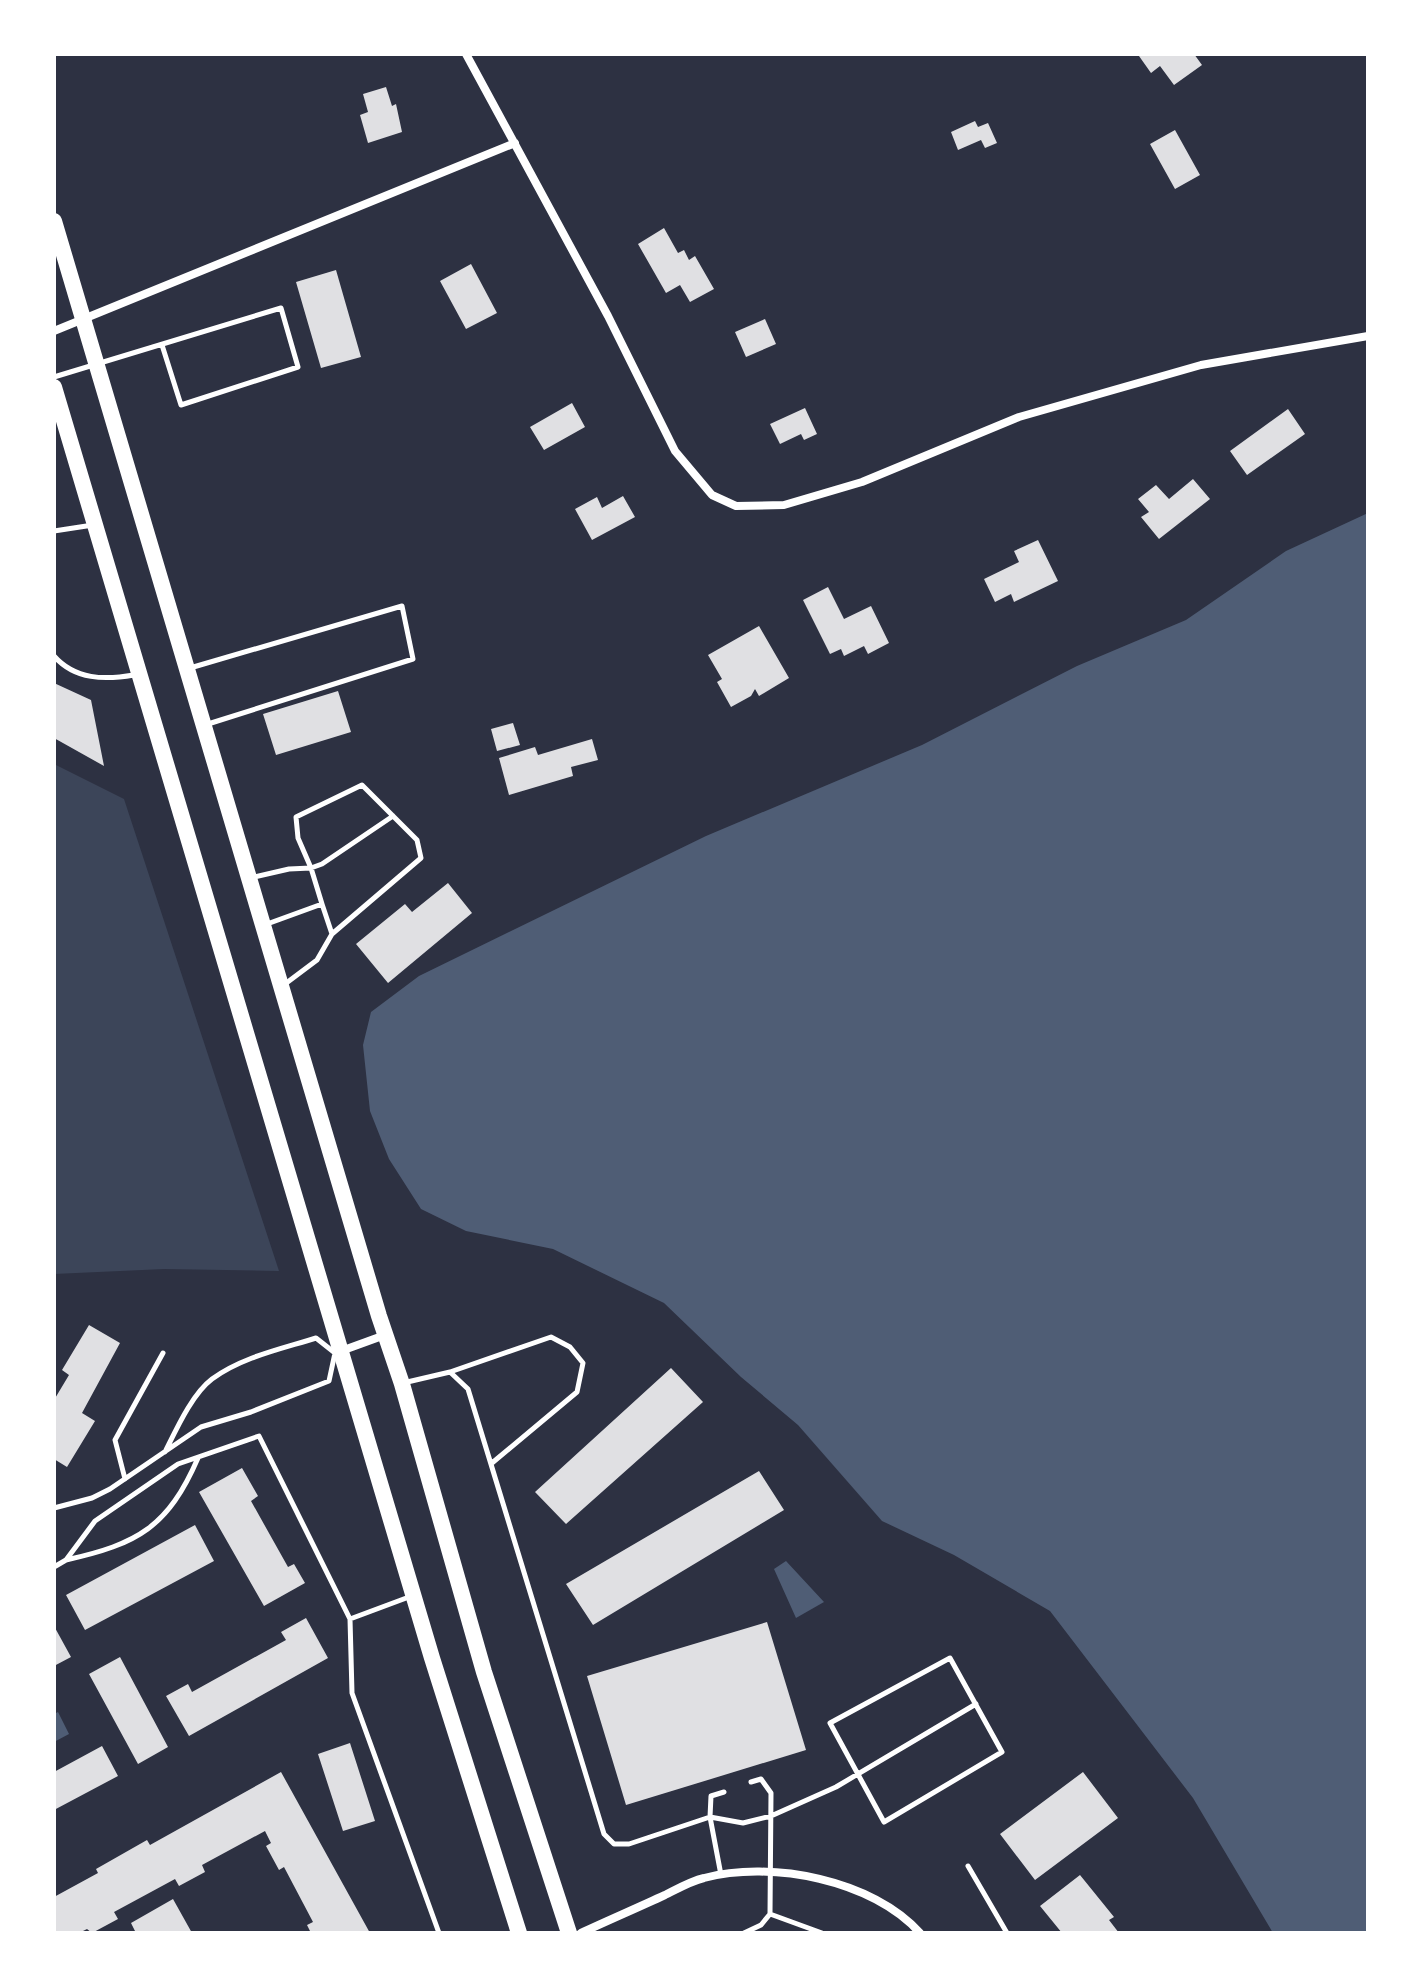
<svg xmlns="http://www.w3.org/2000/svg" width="1422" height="1987" font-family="'Fira Sans',sans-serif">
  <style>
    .green { fill: #3c4559 }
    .water { fill: #4f5d75 }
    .building { fill: #e0e0e3 }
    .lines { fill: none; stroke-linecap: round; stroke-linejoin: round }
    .service { stroke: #fff; stroke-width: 5 }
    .minor { stroke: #fff; stroke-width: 8 }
    .primary { stroke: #fff; stroke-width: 16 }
  </style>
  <rect width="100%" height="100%" fill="#2d3142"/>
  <path class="green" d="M54,764L124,799L279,1271L164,1269L54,1274Z"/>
  <path class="water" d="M1368,513V1933H1273L1193,1798L1050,1611L954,1555L882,1521L798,1425L741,1377L664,1303L553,1249L466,1231L421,1209L389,1159L370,1111L363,1045L371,1012L419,976L706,836L922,745L1077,666L1186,620L1286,551Z
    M786,1561L824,1602L796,1618L774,1569Z
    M58,1712L69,1734L54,1742V1714Z"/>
  <path class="building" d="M1141,54H1194L1202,65L1174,85L1160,66L1151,73L1139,56Z
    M386,87L392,106L396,104L402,132L368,143L360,115L368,112L363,94Z
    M975,121L978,127L988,123L997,143L985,148L981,140L958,150L951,132Z
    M1175,130L1200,175L1175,189L1150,144Z
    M664,228L678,253L684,250L689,260L695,256L714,289L690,302L680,285L666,293L638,244Z
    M471,264L497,313L466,329L440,281Z
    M336,270L361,357L321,368L296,282Z
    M765,319L776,344L746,357L735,332Z
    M572,403L585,427L544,450L530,427Z
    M805,408L817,434L804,440L801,434L780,444L770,424Z
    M1288,409L1305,434L1247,475L1230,451Z
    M1193,479L1210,499L1159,539L1141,517L1149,512L1138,499L1156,485L1169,499Z
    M623,496L635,517L592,540L575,509L597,497L602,508Z
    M1038,540L1058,581L1014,602L1011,594L995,602L984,579L1019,562L1014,551Z
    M828,587L844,619L871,606L889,643L868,654L864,646L844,656L841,649L830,654L803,600Z
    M759,626L789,678L759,696L755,689L751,696L731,707L717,682L722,679L708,655Z
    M54,683L91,700L104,766L54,738Z
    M338,691L351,732L276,755L263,714Z
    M513,723L520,745L497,751L491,729Z
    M592,739L598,760L571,767L573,776L509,795L499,758L535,747L538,755Z
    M448,883L472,913L388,983L356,944L405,904L412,912Z
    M89,1325L120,1343L82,1413L95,1421L67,1467L54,1459V1400L69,1375L62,1370Z
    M671,1368L703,1402L566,1524L535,1492Z
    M242,1468L258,1496L251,1501L288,1567L294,1564L305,1583L264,1606L199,1492Z
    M759,1471L784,1510L593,1625L566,1584Z
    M195,1525L214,1561L85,1630L66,1595Z
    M306,1618L328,1658L189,1736L166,1696L188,1684L192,1692L286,1640L281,1632Z
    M767,1622L806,1750L626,1805L587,1676Z
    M54,1626L71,1657L54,1666Z
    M120,1657L168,1747L138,1764L89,1674Z
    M350,1743L375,1821L343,1831L318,1754Z
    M102,1746L118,1776L54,1810V1772Z
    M281,1772L370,1933H311L307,1925L313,1922L284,1867L279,1870L266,1846L271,1843L265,1831L202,1865L205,1872L179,1886L175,1879L114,1912L118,1919L92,1933L87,1929L79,1933H54V1897L98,1873L96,1869L147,1840L150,1845Z
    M1083,1772L1118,1818L1035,1880L1000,1834Z
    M1080,1875L1114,1917L1109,1920L1119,1933H1062L1040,1906Z
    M173,1899L192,1933H136L131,1923Z"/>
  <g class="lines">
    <path class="service" d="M54,377L281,308L298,367L181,405L162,345
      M54,531L93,525
      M54,656C75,680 105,680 134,675
      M190,668L402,606L413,659L208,724
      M254,877L289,869L311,868L322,904L267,924
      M322,904L332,934
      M285,984L317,960L332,934L421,858L417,840L362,785L296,817L298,838L311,868L322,864L393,816
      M450,1372L551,1337L570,1347L583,1363L577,1392L492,1463
      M403,1383L450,1372L468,1389L604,1834L614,1844H629L710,1817L743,1823L771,1816L836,1787L976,1704
      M125,1479L115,1440L163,1353
      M54,1508L92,1498L110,1489L201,1427L251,1412L329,1381L335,1353L316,1338C281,1349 242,1357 212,1379C192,1394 176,1430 165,1452
      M66,1560C138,1544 168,1527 198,1458
      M54,1567L66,1560L95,1521L178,1464L259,1436L350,1619L352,1693L439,1933
      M350,1619L409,1597
      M950,1658L1002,1752L884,1822L830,1723Z
      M968,1866L1007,1933
      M721,1875L710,1817L711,1796L724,1792
      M770,1914L822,1933
      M744,1933L761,1925L770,1914L771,1793L761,1779L751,1782"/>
    <path class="minor" d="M466,54L608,316L675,451L712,495L736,506L784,505L862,482L1019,417L1201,365L1368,336
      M54,331L515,143
      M341,1351L385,1335
      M581,1933C609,1920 637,1908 665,1895C677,1889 691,1881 704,1878C771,1860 873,1880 920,1933"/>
    <path class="primary" d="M54,221L379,1316L402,1384L484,1672L569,1933
      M54,387L432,1658L519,1933"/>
  </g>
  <rect width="1422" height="1987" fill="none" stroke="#ffffff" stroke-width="112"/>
</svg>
